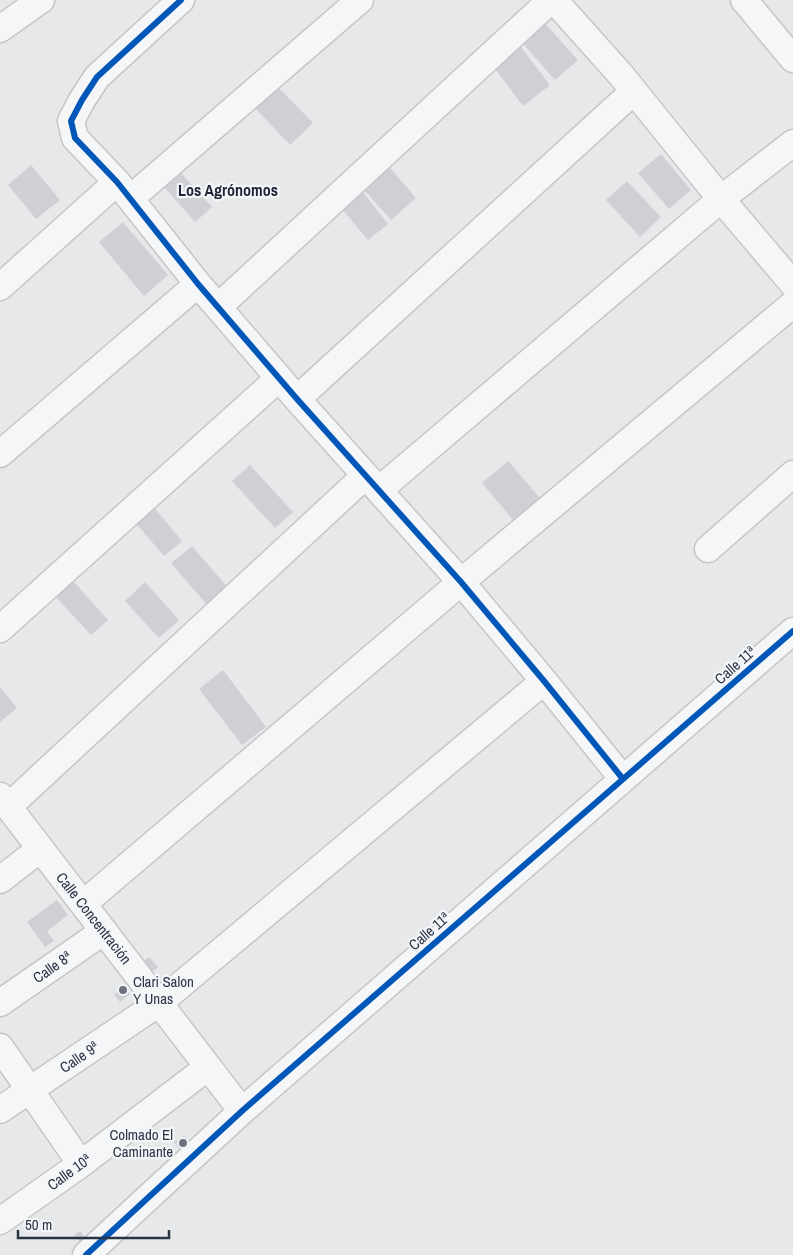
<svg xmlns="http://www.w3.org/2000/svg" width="793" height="1255" font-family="'Archivo Narrow',sans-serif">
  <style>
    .building { fill: #ced0d3 }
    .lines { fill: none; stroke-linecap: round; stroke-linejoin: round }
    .minor-casing { stroke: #c4c6c8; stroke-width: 29 }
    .minor { stroke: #f5f6f7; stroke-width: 26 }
    .cycleway-casing { stroke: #f4f6f9; stroke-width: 9 }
    .cycleway { stroke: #0057b8; stroke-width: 6 }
    .poi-dot { fill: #6c737f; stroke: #f4f6f9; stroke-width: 2 }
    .labels { text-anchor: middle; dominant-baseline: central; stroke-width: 4.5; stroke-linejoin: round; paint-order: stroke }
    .street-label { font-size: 15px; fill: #2b3445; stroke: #f4f6f9 }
    .poi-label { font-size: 15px; fill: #2b3445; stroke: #f4f6f9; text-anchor: start }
    .neighbourhood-label { font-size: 16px; font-weight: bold; fill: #1d2536; stroke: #f4f6f9 }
  </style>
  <rect width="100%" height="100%" fill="#e6e8ea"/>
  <path class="building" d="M541,19L578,60L555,80L519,39Z
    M517,42L550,85L523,106L490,62Z
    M275,84L313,123L290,145L253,106Z
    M661,154L691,190L669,209L638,173Z
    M386,163L416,198L391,220L360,185Z
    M31,165L60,200L36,219L8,185Z
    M181,173L212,207L195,222L165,188Z
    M627,181L661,217L640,237L606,200Z
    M358,186L388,224L368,240L337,203Z
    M123,222L168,275L144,296L99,242Z
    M508,461L540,498L514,521L482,483Z
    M250,465L293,512L275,528L232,481Z
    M151,504L182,541L164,556L133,520Z
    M192,546L228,588L208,606L171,563Z
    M73,581L108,620L91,635L56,597Z
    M145,582L179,620L159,638L125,601Z
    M223,670L266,727L242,745L199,689Z
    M0,687L17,708L0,722Z
    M57,900L68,915L47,931L54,941L45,947L27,922Z
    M149,957L158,967L149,975L140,964Z
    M125,987L130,994L120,1002L114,994Z
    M184,1135L191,1144L181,1152L174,1142Z
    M80,1231L89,1243L84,1247L74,1235Z"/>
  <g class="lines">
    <g class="minor-casing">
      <path id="minor" d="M181,0L97,77L82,100L71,121L75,138L117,182L198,284L297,399L461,582L544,681L623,779
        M554,0L621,75L721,199L793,284
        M744,0L793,59
        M0,29L41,0
        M131,198L360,0
        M0,287L117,182
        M218,307L551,0
        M297,399L634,91
        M0,454L198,284
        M379,490L721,199L793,143
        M708,549L793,474
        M0,629L279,378
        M0,796L242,1111
        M8,807L365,476
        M0,880L40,849
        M83,904L461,582L793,304
        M0,1003L104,931
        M0,1047L81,1164
        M0,1110L159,1003L544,681
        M0,1221L81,1164L208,1067
        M86,1255L242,1111L793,631"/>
    </g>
    <use href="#minor" class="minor"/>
    <g class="cycleway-casing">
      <path id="cycleway" d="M181,0L97,77L82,100L71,121L75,138L117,182L198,284L297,399L461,582L544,681L623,779
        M86,1255L242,1111L793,631"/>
    </g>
    <use href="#cycleway" class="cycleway"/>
  </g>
  <g class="poi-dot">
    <circle cx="123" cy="990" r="5"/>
    <circle cx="183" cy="1143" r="5"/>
  </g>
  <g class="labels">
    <g class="street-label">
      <text transform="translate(735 665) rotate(-41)">Calle 11ª</text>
      <text transform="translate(94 918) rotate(52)">Calle Concentración</text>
      <text transform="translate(429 931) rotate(-41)">Calle 11ª</text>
      <text transform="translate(52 967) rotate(-35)">Calle 8ª</text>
      <text transform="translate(79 1057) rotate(-34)">Calle 9ª</text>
      <text transform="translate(69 1172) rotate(-36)">Calle 10ª</text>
    </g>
    <g class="poi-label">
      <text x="133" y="981">Clari Salon<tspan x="133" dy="17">Y Unas</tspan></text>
      <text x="173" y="1134" text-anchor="end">Colmado El<tspan x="173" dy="17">Caminante</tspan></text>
    </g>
    <g class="neighbourhood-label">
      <text x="228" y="190">Los Agrónomos</text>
    </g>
  </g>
  <path d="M18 1230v8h151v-8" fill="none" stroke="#2b3445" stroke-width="2.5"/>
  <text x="25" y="1230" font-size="15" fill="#2b3445" stroke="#f4f6f9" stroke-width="4" paint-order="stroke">50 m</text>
</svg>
